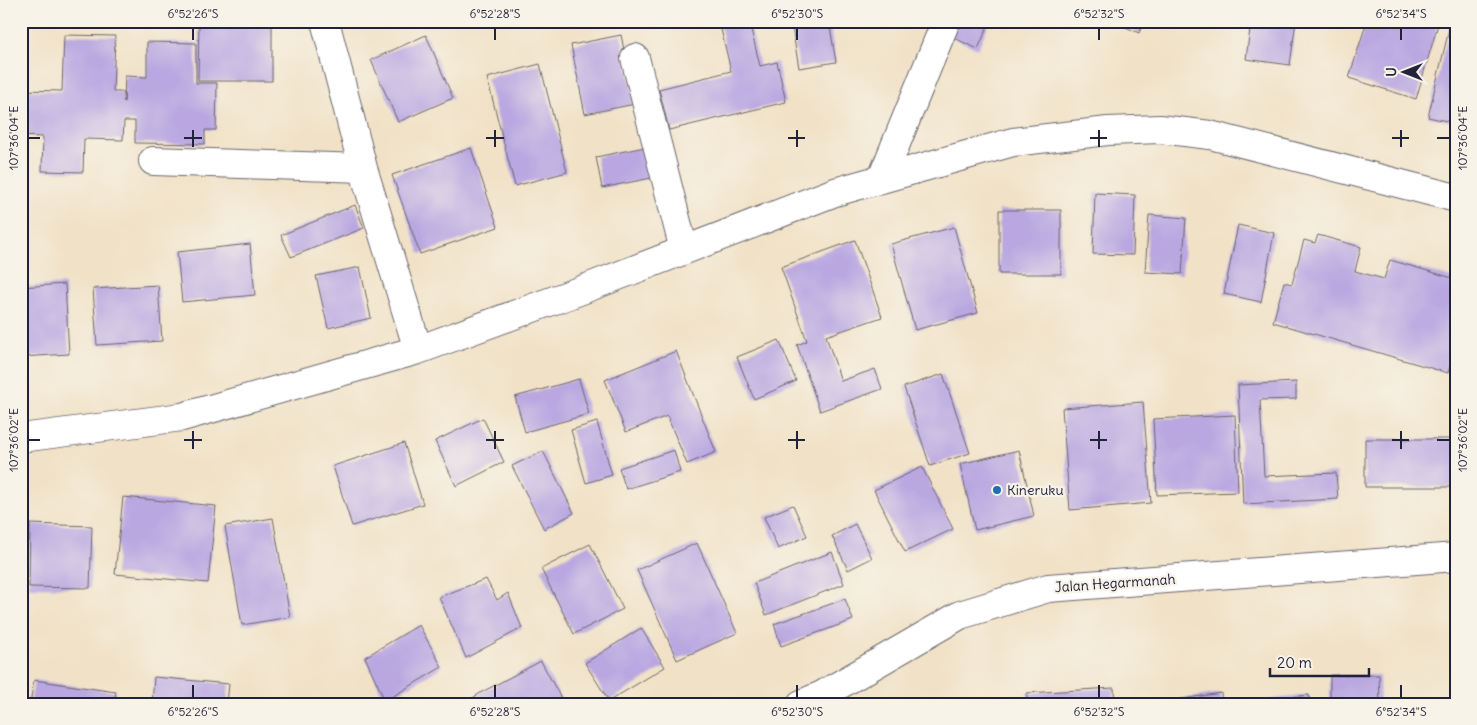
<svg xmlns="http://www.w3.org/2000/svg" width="1477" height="725" font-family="Delius,sans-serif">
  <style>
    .building { fill: #baa7e1 }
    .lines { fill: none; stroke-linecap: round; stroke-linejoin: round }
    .minor-casing { stroke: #6a656c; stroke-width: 30 }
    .minor { stroke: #fff; stroke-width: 28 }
    .ticks { fill: none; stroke: #22223b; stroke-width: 2 }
    .poi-dot { fill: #1f6fb2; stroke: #f7f3e8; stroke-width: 2 }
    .labels { text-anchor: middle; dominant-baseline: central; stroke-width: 4.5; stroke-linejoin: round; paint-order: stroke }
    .poi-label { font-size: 14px; fill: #22223b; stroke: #f7f3e8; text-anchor: start }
    .street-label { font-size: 14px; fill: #22223b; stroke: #f7f3e8 }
    .neatline { fill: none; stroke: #22223b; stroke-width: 2 }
    .ticks-label { font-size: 12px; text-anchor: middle; fill: #22223b }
  </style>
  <rect width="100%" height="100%" fill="#f7f3e8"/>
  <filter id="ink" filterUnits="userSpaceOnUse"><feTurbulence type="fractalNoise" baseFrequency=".02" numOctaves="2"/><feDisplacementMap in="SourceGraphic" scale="10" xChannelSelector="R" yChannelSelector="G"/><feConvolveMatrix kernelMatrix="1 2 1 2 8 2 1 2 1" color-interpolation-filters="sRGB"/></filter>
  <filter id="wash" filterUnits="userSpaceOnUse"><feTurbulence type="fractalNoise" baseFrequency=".0096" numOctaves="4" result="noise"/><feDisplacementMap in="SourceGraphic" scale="20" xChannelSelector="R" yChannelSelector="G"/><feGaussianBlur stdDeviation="1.12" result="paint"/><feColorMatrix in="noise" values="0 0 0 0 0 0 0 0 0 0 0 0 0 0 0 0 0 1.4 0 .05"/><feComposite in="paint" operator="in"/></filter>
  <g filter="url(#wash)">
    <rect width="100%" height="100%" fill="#f1e2c7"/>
    <g id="blocks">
      <path class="building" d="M199,21H272V81H198Z
        M719,21H749L760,66L777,62L786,102L669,130L659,89L731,71Z
        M791,21H829L836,62L799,68Z
        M950,21H990L978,49L945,34Z
        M1112,21H1144L1139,33Z
        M1251,21H1296L1290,65L1246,59Z
        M1367,21H1439L1416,99L1349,78Z
        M1451,21H1456V123L1428,117Z
        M64,35L115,36L113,92H124V102L125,76L147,77V42L196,43V83H217L216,130H205V144L135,143V121H124L123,140L84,139L83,172L42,171L43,137L21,136L22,90L62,91Z
        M426,35L453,98L398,122L371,60Z
        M621,35L635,104L585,114L571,45Z
        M540,64L567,172L515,186L487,78Z
        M650,146L656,177L602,188L596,157Z
        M471,148L498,227L420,254L392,175Z
        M1095,193L1135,195L1133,255L1093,254Z
        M355,205L364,228L291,257L281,235Z
        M999,210H1061V274H999Z
        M1149,215L1186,218L1182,274L1145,272Z
        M1238,225L1274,233L1261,302L1224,294Z
        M954,227L978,313L915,330L891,244Z
        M1318,235L1361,247L1355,271L1384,279L1390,260L1456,279V346L1448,373L1273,322L1284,282L1292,284L1304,240L1315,243Z
        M855,240L882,317L826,336L841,381L875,369L882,389L820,411L797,345L807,341L781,267Z
        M250,244L255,295L182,302L177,252Z
        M360,267L371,318L328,328L316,276Z
        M65,284L69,354L21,357V287Z
        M158,285L162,341L97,345L93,289Z
        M779,340L796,381L754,399L737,357Z
        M676,351L716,452L687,464L667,416L626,432L605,380Z
        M943,374L970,453L930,466L904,387Z
        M579,379L589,414L525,432L515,397Z
        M1296,382V399L1260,400L1264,476L1336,473L1338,499L1243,504L1238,385Z
        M1143,402L1151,503L1070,510L1062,408Z
        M1235,415L1238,492L1157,495L1153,419Z
        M483,418L504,462L456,486L435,441Z
        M597,422L612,475L586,483L571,430Z
        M1365,439H1456V487H1365Z
        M404,443L423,504L352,526L333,466Z
        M674,450L680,472L626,489L619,468Z
        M1019,450L1034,516L975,530L960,464Z
        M543,451L574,513L544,529L512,466Z
        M922,467L953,529L905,552L874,490Z
        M123,497L216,506L208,583L115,574Z
        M793,505L807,536L778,549L764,517Z
        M273,518L290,617L242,625L225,526Z
        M30,524L92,526L90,588L29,587Z
        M855,524L872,558L848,570L832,536Z
        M697,543L737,633L677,660L637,570Z
        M590,544L623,609L574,634L541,569Z
        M832,552L844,584L766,615L754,583Z
        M486,579L497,600L508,593L522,628L466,658L439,597Z
        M845,599L853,620L781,646L774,624Z
        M419,625L442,667L385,701L365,657Z
        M641,628L665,667L609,701L585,663Z
        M541,661L564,704H470L468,701L482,692Z
        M1330,675H1379L1380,704H1330Z
        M154,677L229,684L227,704H152Z
        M34,680L116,692L114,704H30Z
        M1114,688L1115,704H1027V693Z
        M1221,693L1222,704H1156V703Z
        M1309,695L1310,704H1265V700Z"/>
    </g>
  </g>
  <g filter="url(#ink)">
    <use href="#blocks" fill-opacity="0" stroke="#6a656c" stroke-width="1"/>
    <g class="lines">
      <g class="minor-casing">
        <path id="minor" d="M325,21L363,168L418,350
          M635,58L684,250
          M153,161L363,168
          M882,178L946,21
          M21,438L182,417L418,350L579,291L835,192L1013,142L1108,131L1160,129L1210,135L1456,198
          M801,704L822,695L960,615L1048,588L1456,557"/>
      </g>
      <use href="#minor" class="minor"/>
    </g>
  </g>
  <path class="ticks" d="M193,28V40M495,28V40M797,28V40M1099,28V40M1401,28V40M193,130V147M495,130V147M797,130V147M1099,130V147M1401,130V147M28,138H40M184,138H202M486,138H504M788,138H805M1090,138H1107M1392,138H1409M1437,138H1450M193,431V449M495,431V449M797,431V449M1099,431V449M1401,431V449M28,440H40M184,440H202M486,440H504M788,440H805M1090,440H1107M1392,440H1409M1437,440H1450M193,685V698M495,685V698M797,685V698M1099,685V698M1401,685V698"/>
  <circle class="poi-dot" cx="997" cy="490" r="5"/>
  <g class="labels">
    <g class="poi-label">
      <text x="1007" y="490">Kineruku</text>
    </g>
    <g class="street-label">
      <text transform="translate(1115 583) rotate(-4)">Jalan Hegarmanah</text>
    </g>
  </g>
  <rect width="1477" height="725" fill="none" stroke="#f7f3e8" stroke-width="55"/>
  <g transform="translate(1404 72) rotate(270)" stroke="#f7f3e8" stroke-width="4" paint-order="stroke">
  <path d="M0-4L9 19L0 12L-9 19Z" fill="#22223b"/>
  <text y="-8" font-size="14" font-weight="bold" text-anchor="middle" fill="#22223b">U</text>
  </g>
  <path d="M1270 668v8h99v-8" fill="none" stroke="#22223b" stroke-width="2.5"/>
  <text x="1277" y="668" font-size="15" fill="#22223b" stroke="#f7f3e8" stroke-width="4" paint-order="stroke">20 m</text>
  <rect x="28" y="28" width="1422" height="670" class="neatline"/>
  <g class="ticks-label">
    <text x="193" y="18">6°52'26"S</text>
    <text x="495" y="18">6°52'28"S</text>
    <text x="797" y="18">6°52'30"S</text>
    <text x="1099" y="18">6°52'32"S</text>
    <text x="1401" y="18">6°52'34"S</text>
    <text transform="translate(1463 138) rotate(-90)" y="4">107°36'04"E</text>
    <text transform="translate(14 138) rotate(-90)" y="4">107°36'04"E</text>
    <text transform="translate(1463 440) rotate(-90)" y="4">107°36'02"E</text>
    <text transform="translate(14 440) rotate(-90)" y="4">107°36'02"E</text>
    <text x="193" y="716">6°52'26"S</text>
    <text x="495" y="716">6°52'28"S</text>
    <text x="797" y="716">6°52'30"S</text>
    <text x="1099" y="716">6°52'32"S</text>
    <text x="1401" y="716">6°52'34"S</text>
  </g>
</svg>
